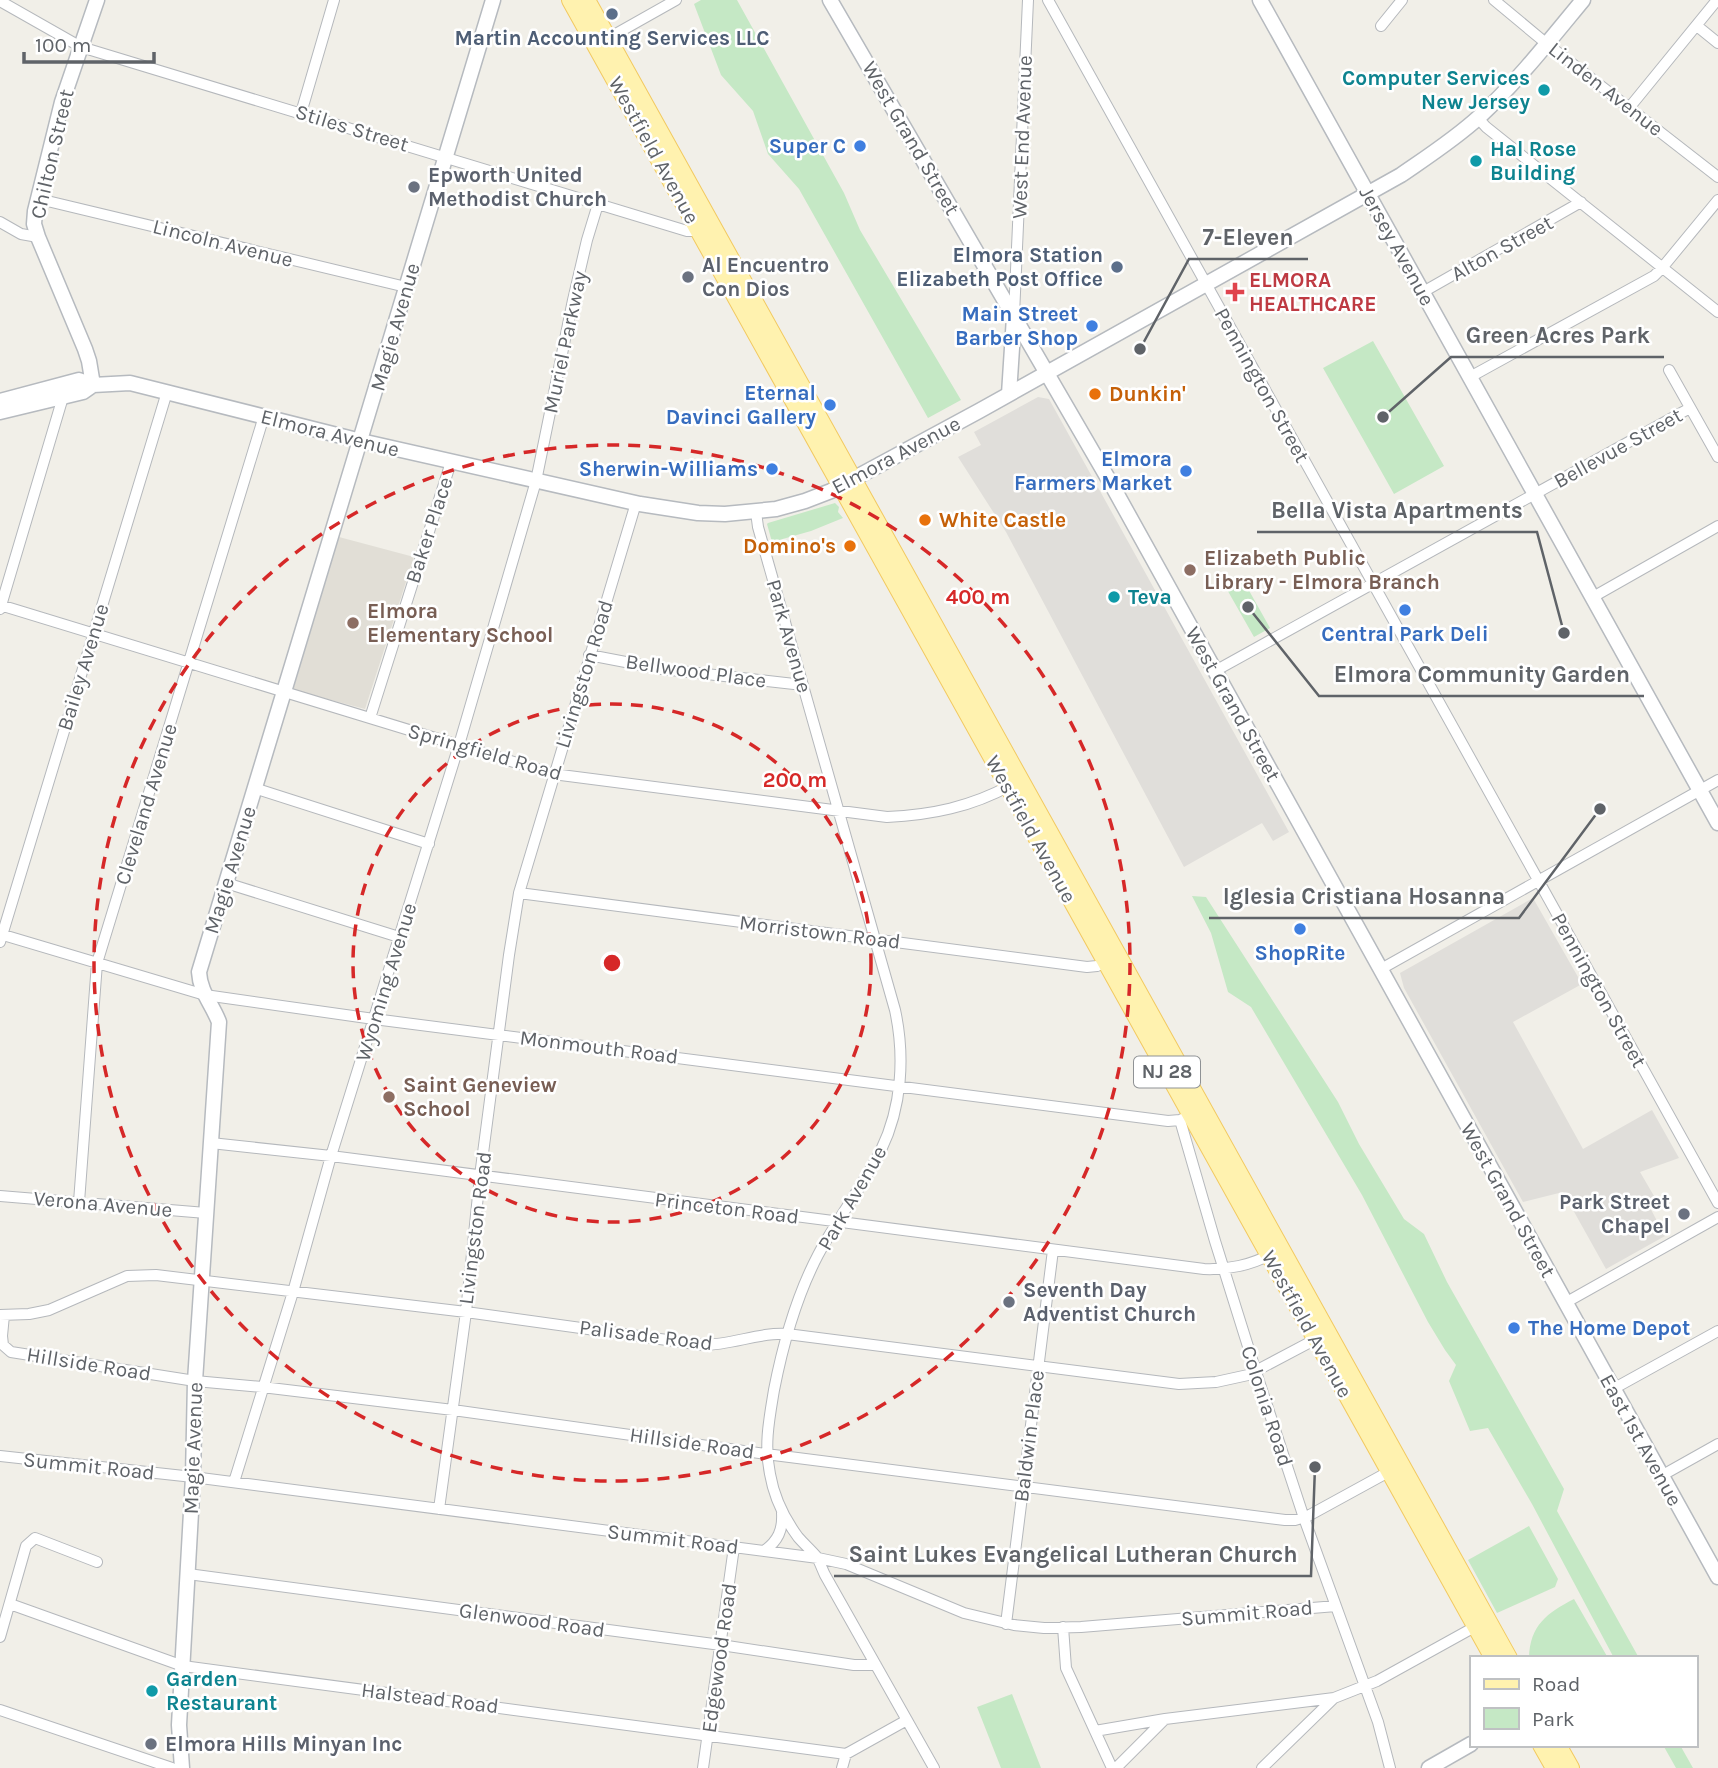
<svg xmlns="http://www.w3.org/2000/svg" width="1718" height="1768" font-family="Karla,sans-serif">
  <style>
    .industrial { fill: #e0deda }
    .education { fill: #e1ded6 }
    .green { fill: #c5e8c5 }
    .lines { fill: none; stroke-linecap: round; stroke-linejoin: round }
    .street-casing { stroke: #b5b8bc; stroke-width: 12 }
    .secondary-casing { stroke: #b6babf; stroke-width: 17 }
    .primary-casing { stroke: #f2c960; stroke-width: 18 }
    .street { stroke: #fff; stroke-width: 10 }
    .secondary { stroke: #fff; stroke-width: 14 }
    .primary { stroke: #fff2af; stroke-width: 16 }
    .ring { fill: none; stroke: #d62828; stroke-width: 3.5; stroke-dasharray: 12 9 }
    .service-dot { fill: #5c6f8a; stroke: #fff; stroke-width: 2.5 }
    .culture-dot { fill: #0f9aa8; stroke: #fff; stroke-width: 2.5 }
    .shop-dot { fill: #3f7fe0; stroke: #fff; stroke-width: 2.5 }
    .worship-dot { fill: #6b7280; stroke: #fff; stroke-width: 2.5 }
    .health-dot { fill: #e0444e; stroke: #fff; stroke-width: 2.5 }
    .food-dot { fill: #e8710a; stroke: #fff; stroke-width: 2.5 }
    .education-dot { fill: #8d6e63; stroke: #fff; stroke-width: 2.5 }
    .labels { text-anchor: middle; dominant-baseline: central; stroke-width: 5; stroke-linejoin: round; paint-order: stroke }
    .shield { fill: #fff; stroke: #8f9295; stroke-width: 2 }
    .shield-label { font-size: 19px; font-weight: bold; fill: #5f6368 }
    .service-label { font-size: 21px; font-weight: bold; fill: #4e5e75; stroke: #fff }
    .culture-label { font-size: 21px; font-weight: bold; fill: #0d838f; stroke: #fff; text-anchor: start }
    .street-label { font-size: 21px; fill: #5f6368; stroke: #fff }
    .shop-label { font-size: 21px; font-weight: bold; fill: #366cbe; stroke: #fff; text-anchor: end }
    .worship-label { font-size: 21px; font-weight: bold; fill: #5b616d; stroke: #fff; text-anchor: start }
    .health-label { font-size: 21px; font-weight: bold; fill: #be3a42; stroke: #fff; text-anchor: start }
    .food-label { font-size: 21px; font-weight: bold; fill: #c56008; stroke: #fff; text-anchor: start }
    .education-label { font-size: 21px; font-weight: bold; fill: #785e54; stroke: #fff; text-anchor: start }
    .centre { fill: #d62828; stroke: #fff; stroke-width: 3.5 }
    .ring-label { font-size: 21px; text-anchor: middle; font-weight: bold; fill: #d62828; stroke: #fff; stroke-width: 5; stroke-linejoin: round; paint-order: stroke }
    .leader { fill: none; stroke: #5f6368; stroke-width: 2.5 }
    .callout-dot { fill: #5f6368; stroke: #fff; stroke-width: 2.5 }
    .callout-label { font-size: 23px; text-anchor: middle; font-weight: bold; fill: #5f6368; stroke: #fff; stroke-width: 5; stroke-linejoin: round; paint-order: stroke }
  </style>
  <rect width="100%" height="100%" fill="#f1efe8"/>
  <path class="industrial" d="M1038,397L1049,399L1289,832L1273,841L1262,823L1184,867L1006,532L958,457L981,445L974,432Z
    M1533,898L1582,984L1513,1022L1583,1149L1652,1110L1679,1158L1640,1172L1654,1196L1647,1202L1665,1236L1606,1269L1563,1192L1523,1202L1404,988L1400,973Z"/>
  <path class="education" d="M339,537L414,557L365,709L293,690Z"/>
  <path class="green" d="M701,0H737L844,193L860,230L961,400L928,418L799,189L768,154L753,111L721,75L694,4Z
    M1373,341L1444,466L1394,494L1323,368Z
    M835,503L839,507L838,512L843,518L811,531L772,542L767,524L768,523Z
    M1242,578L1270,628L1254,637L1225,586Z
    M1192,896L1206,897L1338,1102L1359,1144L1404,1219L1424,1234L1447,1282L1564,1489L1557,1511L1639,1658H1614L1532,1504L1488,1428L1470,1431L1449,1381L1456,1365L1445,1350L1428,1322L1362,1195L1251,1007L1228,992L1211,933Z
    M1529,1526L1558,1579L1555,1587L1497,1613L1468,1560Z
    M1574,1599L1608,1658H1529C1530,1625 1547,1613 1574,1599Z
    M1012,1694L1041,1768H1001L977,1707Z
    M1663,1745H1680L1693,1768H1676Z"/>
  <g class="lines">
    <g class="street-casing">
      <path id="street" d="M1048,0L1718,1203
        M1494,0L1547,44L1718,177
        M0,1L81,47L687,231H695L701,229
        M1381,26L1402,0
        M1697,26L1718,43
        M605,40L676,0
        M1629,108L1717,0
        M301,113L334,0
        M1478,118L1486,127L1718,312
        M39,199L406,287
        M0,222L21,234L38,237
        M1423,292L1581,202
        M1014,315L1028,0
        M1669,370L1718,457
        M1470,377L1654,276L1662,268L1718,200
        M756,512L758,527L895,1010C905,1056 902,1107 881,1150C863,1186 837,1219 818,1255C796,1297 783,1344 774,1390C769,1420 764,1445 770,1474C774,1497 784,1518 798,1537C804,1544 810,1549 816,1556C820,1562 822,1569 825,1575L934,1768
        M1593,597L1718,526
        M0,605L553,774L887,817C931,815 971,807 1011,785
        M0,609L63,397
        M589,655L662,669L803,685
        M1215,671L1690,408
        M370,718L451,462
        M254,788L429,844
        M226,883L399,937
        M519,893L1087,967L1097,966L1108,960
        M0,934L205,995L374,1019L1168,1121L1180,1120L1193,1114
        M0,942L167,392
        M1381,969L1718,780
        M1180,1120L1215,1241L1256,1372L1304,1518L1378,1722L1390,1768
        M211,1143L331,1156L1204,1269C1227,1270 1252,1265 1271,1254
        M0,1196L206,1213
        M79,1202L97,963L264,416
        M1565,1303L1718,1217
        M0,1315L29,1314L49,1310L127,1276L156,1275L466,1312L703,1345C732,1345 760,1332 787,1334L1179,1384L1216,1382L1248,1375L1318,1338
        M4,1315L2,1336L3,1345L11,1352L195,1381L262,1387L453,1410L766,1454L1285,1520H1295L1308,1516L1392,1470
        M1613,1389L1718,1331
        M0,1456L193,1477L818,1558L846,1564L964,1613L1014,1625L1044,1628L1081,1627L1336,1606
        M1661,1476L1718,1444
        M234,1482L293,1292L331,1156L459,745L536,481L573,300L587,240L598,204
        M439,1509L466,1312L480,1176L509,955L519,893L636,503
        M764,1551C778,1541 783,1530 782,1513
        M188,1574L721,1645L854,1665H876
        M10,1604L183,1666L846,1754L907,1720
        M1006,1624L1053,1250
        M1063,1627L1066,1668L1112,1768
        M0,1637L26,1546L35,1538L97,1562
        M0,1710L172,1768
        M1095,1731L1165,1719L1334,1698L1377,1681L1480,1624
        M703,1768L734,1547
        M842,1768L846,1754
        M1116,1768L1165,1719
        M1262,1768L1333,1699"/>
    </g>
    <g class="secondary-casing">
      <path id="secondary" d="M830,0L1113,487L1718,1577
        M1260,0L1718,823
        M93,385L89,361L85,349L38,237L34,224L35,211L62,102L97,0
        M1009,394L1014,317
        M0,401L79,380L93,385L130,383L361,441L640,504L698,513L725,514L776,509L805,501L831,491L979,411L1401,175C1427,157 1455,139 1479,117C1517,82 1550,40 1583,0
        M0,412L83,392L93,385
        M182,1768L179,1725L193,1477L195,1381L219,1022C212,1004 200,992 199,972C297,648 396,324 493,0
        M1429,1768L1471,1744"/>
    </g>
    <g class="primary-casing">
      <path id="primary" d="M570,0L1493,1658
        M587,0L1509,1658
        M1541,1745L1554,1768
        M1558,1745L1571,1768"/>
    </g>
    <use href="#street" class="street"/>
    <use href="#secondary" class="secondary"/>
    <use href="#primary" class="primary"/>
  </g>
  <g class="ring">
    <circle cx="612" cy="963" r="259"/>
    <circle cx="612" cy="963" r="518"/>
  </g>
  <g class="service-dot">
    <circle cx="612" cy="14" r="7"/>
    <circle cx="1117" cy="267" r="7"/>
  </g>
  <g class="culture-dot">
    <circle cx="1544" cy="90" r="7"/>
    <circle cx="1476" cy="161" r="7"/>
    <circle cx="1114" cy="597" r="7"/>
    <circle cx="152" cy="1691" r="7"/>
  </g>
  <g class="shop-dot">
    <circle cx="860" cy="146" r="7"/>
    <circle cx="1092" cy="326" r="7"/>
    <circle cx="830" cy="405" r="7"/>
    <circle cx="772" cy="469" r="7"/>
    <circle cx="1186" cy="471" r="7"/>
    <circle cx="1405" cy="610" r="7"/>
    <circle cx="1300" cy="929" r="7"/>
    <circle cx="1514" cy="1328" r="7"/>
  </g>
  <g class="worship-dot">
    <circle cx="414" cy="187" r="7"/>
    <circle cx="688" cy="277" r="7"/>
    <circle cx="1684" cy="1214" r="7"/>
    <circle cx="1009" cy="1302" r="7"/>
    <circle cx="151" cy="1744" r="7"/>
  </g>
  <path class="health-dot" d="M1231.5 281.5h7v7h7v7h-7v7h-7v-7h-7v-7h7z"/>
  <g class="food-dot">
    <circle cx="1095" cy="394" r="7"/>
    <circle cx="925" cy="520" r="7"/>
    <circle cx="850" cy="546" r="7"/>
  </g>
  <g class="education-dot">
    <circle cx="1190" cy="570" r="7"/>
    <circle cx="353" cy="623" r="7"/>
    <circle cx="389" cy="1097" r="7"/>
  </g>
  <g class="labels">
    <rect class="shield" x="1134" y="1056.5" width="66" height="31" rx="5"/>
    <g class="shield-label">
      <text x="1167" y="1072">NJ 28</text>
    </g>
    <g class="service-label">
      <text x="612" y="38">Martin Accounting Services LLC</text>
      <text x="1103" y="255" text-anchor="end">Elmora Station<tspan x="1103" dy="24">Elizabeth Post Office</tspan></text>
    </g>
    <g class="culture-label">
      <text x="1530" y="78" text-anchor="end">Computer Services<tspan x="1530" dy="24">New Jersey</tspan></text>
      <text x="1490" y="149">Hal Rose<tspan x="1490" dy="24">Building</tspan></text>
      <text x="1128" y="597">Teva</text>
      <text x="166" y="1679">Garden<tspan x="166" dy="24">Restaurant</tspan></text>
    </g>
    <g class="street-label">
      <text transform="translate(1606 89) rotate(38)">Linden Avenue</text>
      <text transform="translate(352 128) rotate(17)">Stiles Street</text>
      <text transform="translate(1022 137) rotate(-88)">West End Avenue</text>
      <text transform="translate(911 138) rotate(60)">West Grand Street</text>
      <text transform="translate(654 150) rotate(61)">Westfield Avenue</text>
      <text transform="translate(52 154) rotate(-77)">Chilton Street</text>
      <text transform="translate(223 243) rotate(14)">Lincoln Avenue</text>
      <text transform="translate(1397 246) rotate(61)">Jersey Avenue</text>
      <text transform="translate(1502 248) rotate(-29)">Alton Street</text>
      <text transform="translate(395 327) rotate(-74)">Magie Avenue</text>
      <text transform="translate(565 342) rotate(-78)">Muriel Parkway</text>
      <text transform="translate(1262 385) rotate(61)">Pennington Street</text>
      <text transform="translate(330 433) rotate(14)">Elmora Avenue</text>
      <text transform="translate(1618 448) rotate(-29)">Bellevue Street</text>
      <text transform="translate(896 455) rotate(-28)">Elmora Avenue</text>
      <text transform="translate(429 530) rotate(-72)">Baker Place</text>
      <text transform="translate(789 636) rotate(74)">Park Avenue</text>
      <text transform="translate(83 667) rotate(-73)">Bailey Avenue</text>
      <text transform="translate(696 671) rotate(8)">Bellwood Place</text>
      <text transform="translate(584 674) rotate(-73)">Livingston Road</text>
      <text transform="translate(1233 704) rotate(61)">West Grand Street</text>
      <text transform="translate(485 752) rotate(16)">Springfield Road</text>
      <text transform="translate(146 804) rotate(-73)">Cleveland Avenue</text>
      <text transform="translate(1031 829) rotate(61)">Westfield Avenue</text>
      <text transform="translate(230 870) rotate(-73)">Magie Avenue</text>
      <text transform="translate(820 932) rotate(7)">Morristown Road</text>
      <text transform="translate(386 982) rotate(-73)">Wyoming Avenue</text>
      <text transform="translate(1599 990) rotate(61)">Pennington Street</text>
      <text transform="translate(599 1047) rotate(7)">Monmouth Road</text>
      <text transform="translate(852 1198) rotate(-60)">Park Avenue</text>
      <text transform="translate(1508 1200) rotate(61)">West Grand Street</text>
      <text transform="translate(103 1204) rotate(5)">Verona Avenue</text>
      <text transform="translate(727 1208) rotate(7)">Princeton Road</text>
      <text transform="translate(475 1228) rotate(-83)">Livingston Road</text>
      <text transform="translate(1307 1324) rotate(61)">Westfield Avenue</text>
      <text transform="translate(646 1335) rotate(7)">Palisade Road</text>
      <text transform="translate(89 1364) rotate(9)">Hillside Road</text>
      <text transform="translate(1267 1406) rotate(72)">Colonia Road</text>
      <text transform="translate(1029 1436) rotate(-83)">Baldwin Place</text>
      <text transform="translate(1641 1440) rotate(61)">East 1st Avenue</text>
      <text transform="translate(692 1443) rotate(8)">Hillside Road</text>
      <text transform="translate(193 1448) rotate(-88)">Magie Avenue</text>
      <text transform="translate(89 1466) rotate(6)">Summit Road</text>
      <text transform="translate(673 1539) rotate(7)">Summit Road</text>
      <text transform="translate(1247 1613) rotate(-5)">Summit Road</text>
      <text transform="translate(532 1620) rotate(8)">Glenwood Road</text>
      <text transform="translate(719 1658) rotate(-82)">Edgewood Road</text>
      <text transform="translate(430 1698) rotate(7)">Halstead Road</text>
    </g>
    <g class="shop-label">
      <text x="846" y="146">Super C</text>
      <text x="1078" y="314">Main Street<tspan x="1078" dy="24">Barber Shop</tspan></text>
      <text x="816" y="393">Eternal<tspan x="816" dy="24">Davinci Gallery</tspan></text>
      <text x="1172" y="459">Elmora<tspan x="1172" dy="24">Farmers Market</tspan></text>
      <text x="758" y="469">Sherwin-Williams</text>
      <text x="1405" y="634" text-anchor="middle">Central Park Deli</text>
      <text x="1300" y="953" text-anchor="middle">ShopRite</text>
      <text x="1528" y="1328" text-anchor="start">The Home Depot</text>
    </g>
    <g class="worship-label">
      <text x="428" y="175">Epworth United<tspan x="428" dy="24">Methodist Church</tspan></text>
      <text x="702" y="265">Al Encuentro<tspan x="702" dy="24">Con Dios</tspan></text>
      <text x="1670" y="1202" text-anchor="end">Park Street<tspan x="1670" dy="24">Chapel</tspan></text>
      <text x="1023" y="1290">Seventh Day<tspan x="1023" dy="24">Adventist Church</tspan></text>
      <text x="165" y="1744">Elmora Hills Minyan Inc</text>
    </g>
    <g class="health-label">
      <text x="1249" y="280">ELMORA<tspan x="1249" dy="24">HEALTHCARE</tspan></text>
    </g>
    <g class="food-label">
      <text x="1109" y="394">Dunkin'</text>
      <text x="939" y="520">White Castle</text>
      <text x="836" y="546" text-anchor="end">Domino's</text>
    </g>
    <g class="education-label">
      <text x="1204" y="558">Elizabeth Public<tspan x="1204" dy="24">Library - Elmora Branch</tspan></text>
      <text x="367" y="611">Elmora<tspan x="367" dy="24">Elementary School</tspan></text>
      <text x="403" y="1085">Saint Geneview<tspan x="403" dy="24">School</tspan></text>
    </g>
  </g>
  <circle cx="612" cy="963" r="10" class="centre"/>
  <g class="ring-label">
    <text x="978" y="604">400 m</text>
    <text x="795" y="787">200 m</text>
  </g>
  <path class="leader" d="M1140 349L1189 259H1308M1383 417L1451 357H1664M1564 633L1537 532H1257M1248 607L1319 696H1644M1600 809L1519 918H1209M1315 1467L1311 1576H834"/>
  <g class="callout-dot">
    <circle cx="1140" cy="349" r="7"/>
    <circle cx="1383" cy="417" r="7"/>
    <circle cx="1564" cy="633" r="7"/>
    <circle cx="1248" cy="607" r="7"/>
    <circle cx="1600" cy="809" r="7"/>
    <circle cx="1315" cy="1467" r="7"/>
  </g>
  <g class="callout-label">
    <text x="1248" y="245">7-Eleven</text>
    <text x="1558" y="343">Green Acres Park</text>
    <text x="1397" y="518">Bella Vista Apartments</text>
    <text x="1482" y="682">Elmora Community Garden</text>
    <text x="1364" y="904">Iglesia Cristiana Hosanna</text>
    <text x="1073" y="1562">Saint Lukes Evangelical Lutheran Church</text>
  </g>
  <rect x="1470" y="1656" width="228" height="91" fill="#ffffff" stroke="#bfc1c3" stroke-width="2"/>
  <rect x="1484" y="1679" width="35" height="10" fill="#fff2af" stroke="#bfc1c3" stroke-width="2"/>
  <text x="1532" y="1691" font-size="21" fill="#5f6368">Road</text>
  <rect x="1484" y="1708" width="35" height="21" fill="#c5e8c5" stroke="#bfc1c3" stroke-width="2"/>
  <text x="1532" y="1726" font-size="21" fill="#5f6368">Park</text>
  <path d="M24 52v10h130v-10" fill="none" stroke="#5f6368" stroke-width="3.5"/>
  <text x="35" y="52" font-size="21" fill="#5f6368" stroke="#ffffff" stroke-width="5" paint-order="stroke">100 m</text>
</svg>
